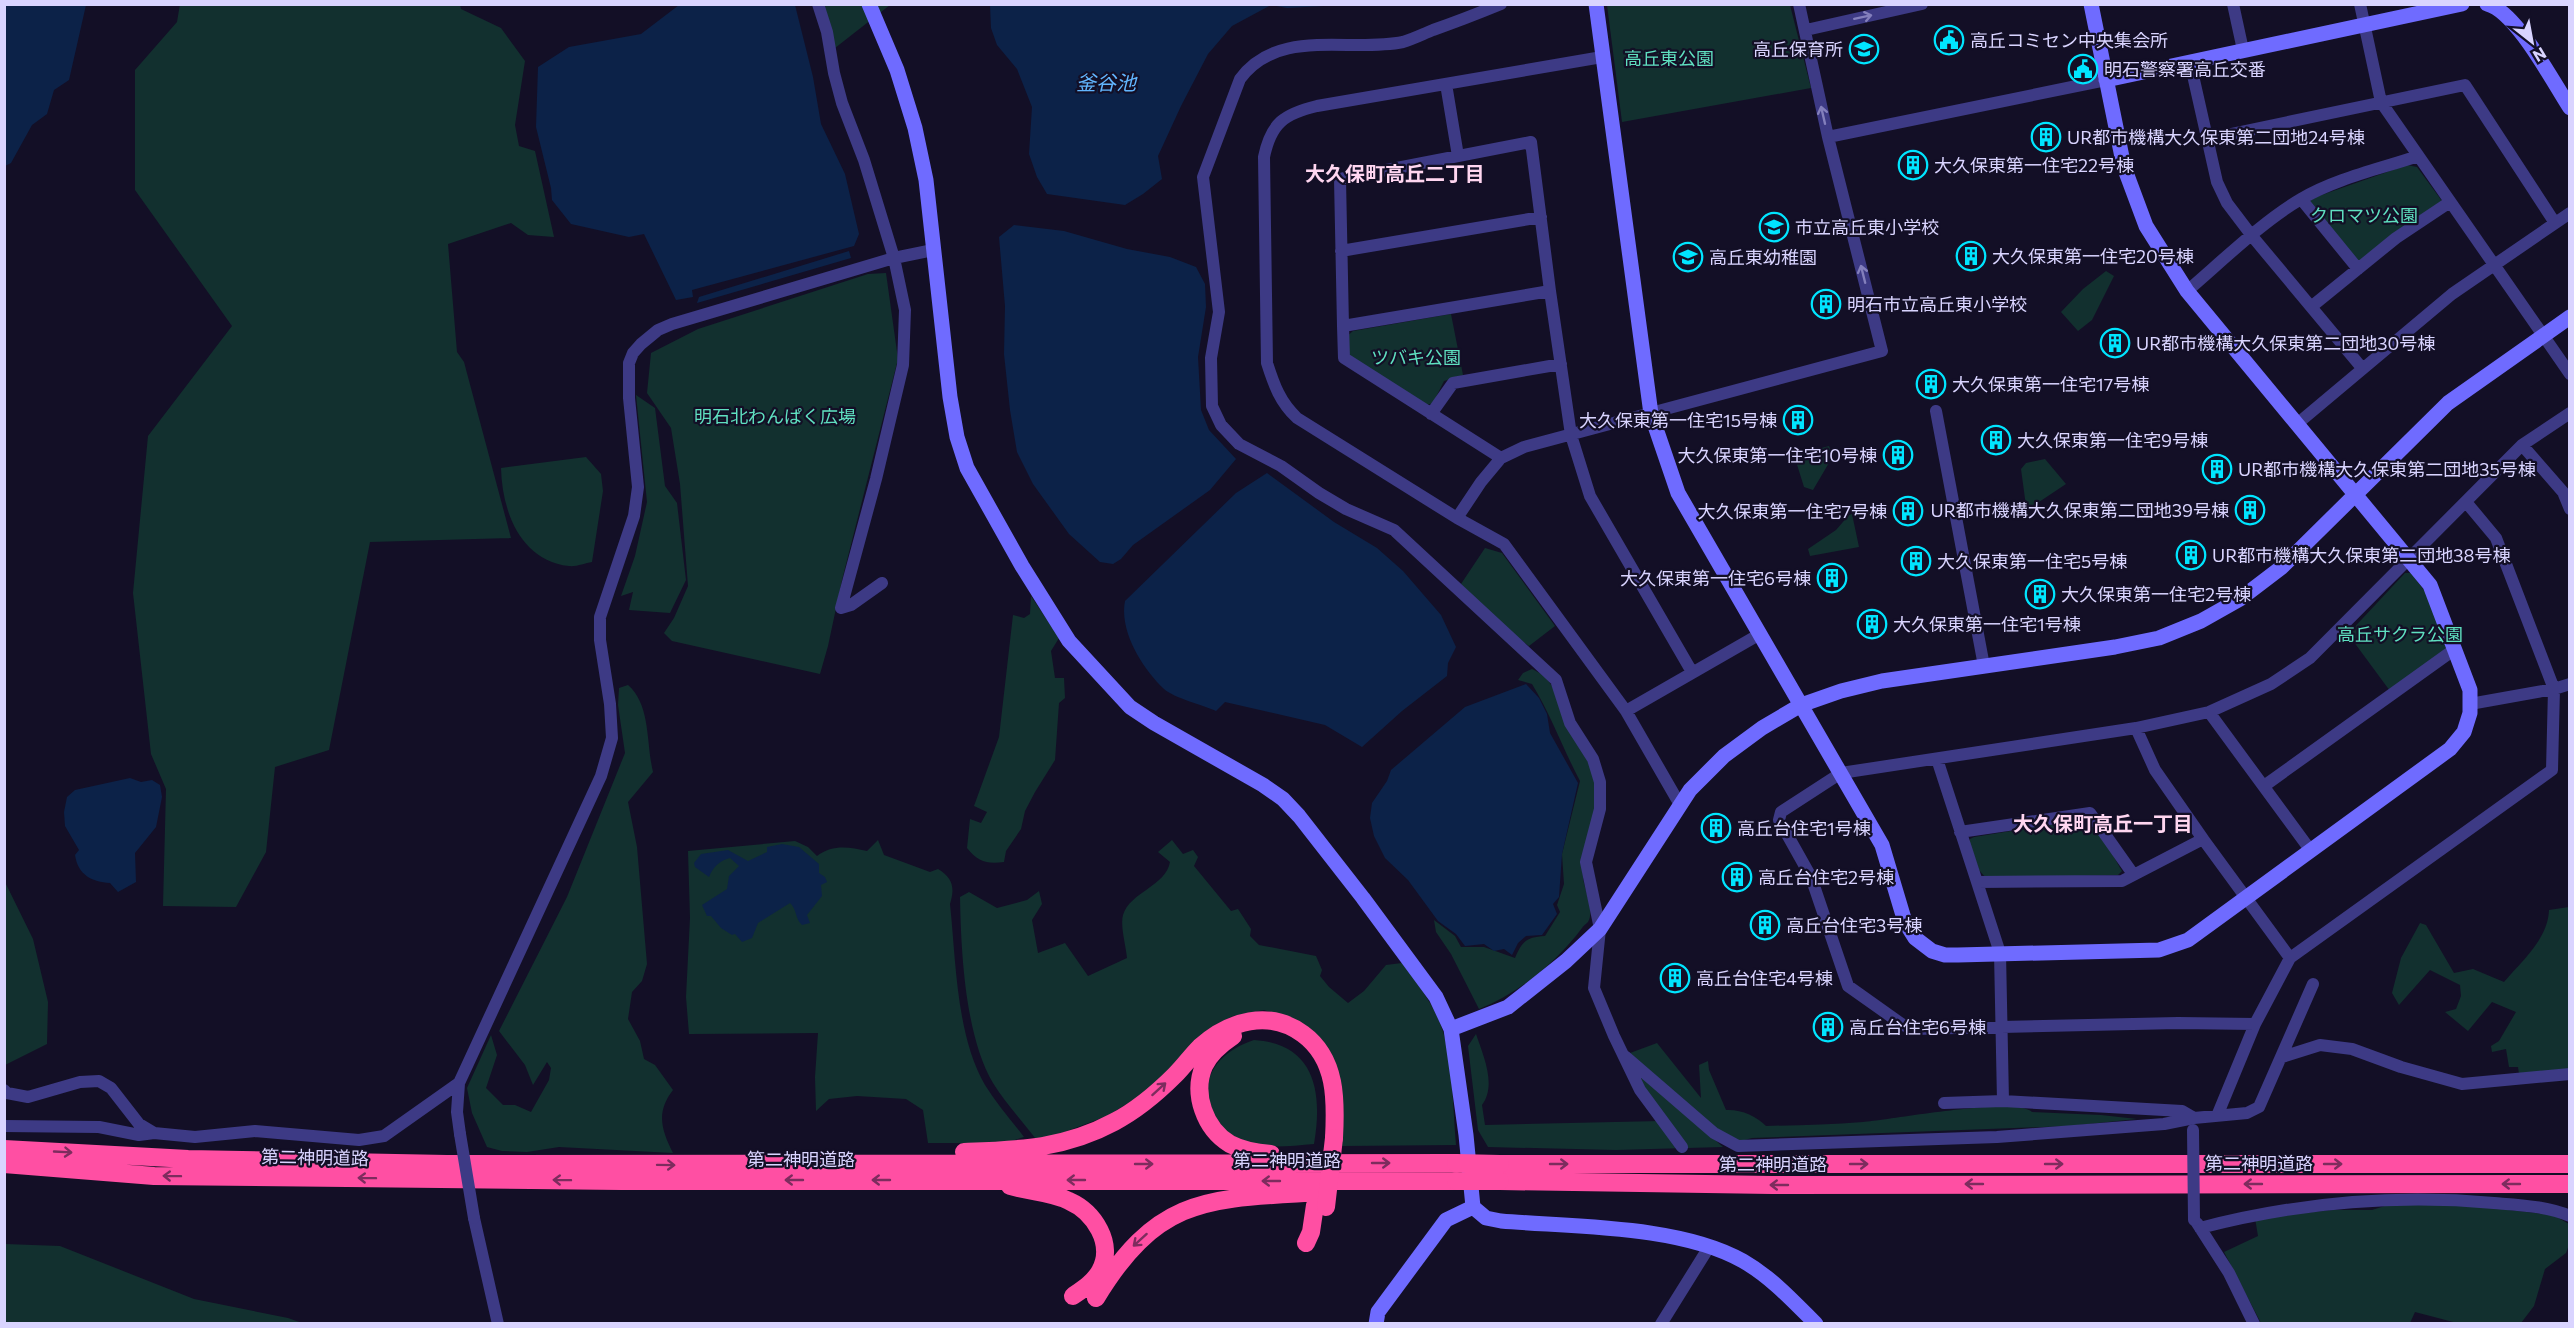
<svg xmlns="http://www.w3.org/2000/svg" width="2574" height="1328" font-family="Commissioner,'Noto Sans JP',sans-serif">
  <style>
    .green { fill: #12302f }
    .water { fill: #0c2248 }
    .lines { fill: none; stroke-linecap: round; stroke-linejoin: round }
    .street { stroke: #3d3a85; stroke-width: 12 }
    .secondary { stroke: #6f6bff; stroke-width: 15 }
    .highway { stroke: #ff4fa3; stroke-width: 18 }
    .street-bridge { stroke: #3d3a85; stroke-width: 12 }
    .highway-bridge { stroke: #ff4fa3; stroke-width: 18 }
    .oneway { stroke: #837fbc }
    .oneway2 { stroke: #7d2c5e }
    .labels { text-anchor: middle; dominant-baseline: central; stroke-width: 4.5; stroke-linejoin: round; paint-order: stroke }
    .poi-label { font-size: 18px; fill: #d9d4ff; stroke: #130f26; text-anchor: start }
    .park-label { font-size: 18px; fill: #5fe0c0; stroke: #130f26 }
    .street-label { font-size: 18px; fill: #d9d4ff; stroke: #130f26 }
    .water-label { font-size: 20px; font-style: italic; fill: #62b6ff; stroke: #130f26 }
    .neighbourhood-label { font-size: 20px; font-weight: bold; fill: #ffd6f0; stroke: #130f26 }
  </style>
  <rect width="100%" height="100%" fill="#130f26"/>
  <path class="green" d="M180,4L460,5L461,9L501,28L525,61L515,125L519,146L535,151L554,237L528,235L511,223L448,244L457,352L464,362L511,538L370,542L329,750L275,767L266,852L236,907L163,906L166,789L151,754L133,593L148,436L232,326L135,190V70L177,22Z
    M816,5H890L835,48Z
    M1607,5H1790L1811,88L1622,122Z
    M2407,165L2417,167L2442,201L2357,262L2307,203L2316,197Z
    M2106,271L2114,276L2092,320L2078,331L2061,312L2083,289Z
    M886,273L898,359L842,580L828,646L820,674L672,641L664,633L674,618L688,586L680,484L671,428L647,393L651,353L698,329L868,274Z
    M1451,314L1463,375L1444,381L1433,403L1427,405L1350,357L1346,337L1353,331Z
    M636,395L655,408L665,486L677,503L686,580L670,613L629,610L633,592L621,596L635,556L647,502Z
    M1829,446L1833,456L1813,490L1804,487L1794,455Z
    M586,457L601,474L603,491L592,562C585,563 576,567 569,566C520,560 502,511 501,468Z
    M2045,459L2066,484L2033,506H2026L2021,469L2026,463Z
    M1852,514L1859,547L1810,556L1808,549L1836,530L1849,515Z
    M1485,548L1502,553L1555,626L1529,646L1504,628L1461,584Z
    M2405,573H2411L2426,593L2447,645L2445,650L2390,691L2348,634Z
    M1031,596L1059,638L1051,651L1055,678H1064L1065,698L1059,703L1055,760L1035,792L1025,811L1021,829L1006,851L1004,862C987,864 978,862 967,848L970,819L981,823L987,812L974,806L999,737L1013,615L1024,618L1030,614Z
    M1532,669C1538,672 1542,674 1547,679C1560,695 1599,776 1597,796C1595,820 1581,854 1583,877C1584,890 1595,910 1588,922C1586,924 1583,926 1582,928C1556,963 1519,993 1479,1009L1451,954L1436,932L1434,920L1455,936L1461,947H1484L1515,958C1522,941 1527,937 1545,936L1560,912L1557,905L1564,884L1562,854L1580,781C1563,749 1551,715 1532,684L1518,680L1523,673Z
    M628,685C651,705 646,743 653,772L628,802L637,847L647,964L642,981L632,992L628,1019L640,1041L644,1059L655,1065L673,1090C656,1112 661,1129 673,1153L559,1147L527,1152L502,1151L487,1147L472,1113L467,1088L491,1035L497,1055L486,1088L503,1105H515L531,1112L549,1080L551,1068L547,1062L533,1085L525,1065L499,1031L567,897L625,753L618,705L619,688Z
    M2078,820C2100,825 2111,853 2122,871L2118,875L1986,878L1979,870L1970,844V839L1974,837Z
    M878,840L884,855L930,872L938,869C953,878 955,888 950,904C956,960 956,1035 985,1085C996,1103 1011,1120 1024,1137L1005,1143H928L923,1110L906,1099L857,1096L829,1099L816,1111L815,1077L818,1033L689,1034L686,997L690,918L688,851L795,841L808,847L817,856C833,844 849,847 867,851Z
    M1172,840L1183,854L1193,850L1198,857L1194,866L1231,911L1238,909L1251,929L1250,936L1259,945L1316,956L1322,970L1320,976L1329,987L1348,1003L1364,991L1386,965L1402,963C1418,984 1437,1009 1444,1035C1453,1071 1453,1109 1456,1145L1342,1146L1341,1092L1284,1017L1264,1010L1233,1016L1213,1026L1145,1093L1107,1116L1038,1142C1024,1123 1006,1104 993,1083C965,1036 961,951 960,897L969,892L997,908L1027,900L1039,891L1042,904L1032,920L1038,953L1065,943L1088,976L1127,958C1126,946 1120,926 1123,915C1130,892 1166,886 1170,862L1158,852Z
    M5,882L33,939L48,1002L47,1044L5,1065Z
    M2569,907V1071L2519,1074L2518,1067H2509L2506,1049L2492,1052L2491,1046L2499,1041L2516,1012L2492,1002L2468,1031L2445,1012L2456,1009L2461,996L2460,985L2430,970L2399,1005L2392,993L2401,958L2420,923L2426,925L2454,973L2473,969L2504,982C2522,961 2548,939 2549,910Z
    M1476,1034C1483,1055 1497,1085 1482,1105L1485,1125L1661,1121L1635,1070L1723,1147L1616,1150L1488,1147L1478,1130L1468,1046Z
    M1254,1040C1315,1044 1323,1092 1314,1144C1290,1146 1259,1150 1237,1140C1228,1136 1223,1127 1218,1120C1193,1083 1217,1052 1254,1040Z
    M1657,1043L1701,1098L1699,1065L1708,1061L1709,1070L1726,1110C1740,1109 1757,1116 1766,1126C1798,1125 1831,1125 1863,1122C1891,1120 2015,1096 2032,1112L2101,1115L2137,1119L2069,1126L1752,1138L1741,1141L1720,1132L1630,1053Z
    M2391,1204H2455L2553,1215L2569,1224V1245L2566,1253L2545,1269L2534,1306L2521,1323H2457L2415,1312L2410,1323H2261L2224,1252L2258,1236L2255,1218L2333,1210H2372Z
    M5,1244L60,1246L194,1299L288,1318L302,1323H5Z"/>
  <path class="water" d="M5,4L86,5L69,80L54,90L47,114L32,125L11,163L5,166Z
    M679,5H795L813,77L821,124L845,174L859,234L854,246L692,290L693,297L676,300L644,234L629,237L571,224L552,200L551,188L536,127L538,67L569,47L641,34Z
    M990,5V4L1342,5L1287,8L1271,5L1232,26L1208,54L1181,106L1158,156L1162,179L1143,194L1125,205L1047,194L1037,177L1029,154L1032,107L1017,69L997,45L991,28Z
    M1014,225L1064,231L1127,249L1170,257L1196,267L1205,284L1206,307L1198,357L1201,410L1209,430L1236,459L1210,490L1133,545L1121,559L1113,564L1100,562L1069,534L1033,484L1017,452L1010,410L1004,354L1005,306L999,237Z
    M849,251L851,258L697,303L699,297Z
    M1267,473L1334,522L1377,548L1403,571L1441,615L1456,647L1448,663L1447,676L1402,711L1362,747L1325,725L1225,702L1216,711C1203,705 1174,698 1164,689C1143,669 1119,632 1125,601L1236,493Z
    M1526,684L1539,698L1547,714L1550,733L1578,783L1562,854L1559,897L1553,904L1557,914L1542,935L1526,936L1518,943L1512,955L1504,949L1494,951L1484,944L1465,946L1456,934L1438,921L1408,880L1385,858L1374,836L1370,818L1372,803L1387,781L1391,770L1465,707Z
    M130,778L141,782L152,780L160,785L162,797L156,827L135,853L136,882L118,892L110,883C92,882 78,875 75,855L79,850L65,826L64,812L67,797L75,790Z
    M782,844L799,847L819,864V873L825,877L827,882L821,885L822,896L807,915L810,923L802,925C795,919 797,909 790,903L758,923L752,938L742,942L735,934L732,935L721,928L711,916H707L702,905L727,889L729,876L739,866L730,858C719,861 713,867 709,877L695,867L694,863L701,854L728,850L748,861L767,852V847Z"/>
  <g class="lines">
    <path class="street" d="M818,4L827,32L834,73L842,103L864,160L894,258L905,310L903,365L876,479L841,608L851,605L882,583
      M1501,4C1479,13 1456,22 1433,30C1423,34 1413,39 1403,42C1349,53 1278,27 1240,79L1203,177L1219,312L1211,358L1212,406L1221,425L1239,444L1281,466L1319,493L1346,509L1394,530L1556,680L1570,723L1593,759L1600,782V809L1586,862L1600,929L1594,988L1614,1036L1640,1090L1682,1147
      M2233,4L2243,50
      M2360,4L2381,102L2570,374
      M1806,30L1922,4
      M1602,57L1317,106C1284,114 1271,123 1264,157L1267,363C1274,385 1280,402 1297,418L1457,518L1504,544L1626,711L1679,803
      M2190,62L2217,182L2227,203L2252,236L2362,368
      M1446,84L1458,156
      M1828,137L2106,80
      M2207,139L2465,85L2555,223
      M2301,199L2358,269
      M1341,251L1541,217
      M1550,291L1343,326L1340,179L1531,142L1550,291L1571,435L1590,496L1692,672
      M2187,291C2221,262 2263,221 2301,199C2337,178 2380,169 2418,156
      M2311,307L2396,238L2450,202
      M1343,326L1344,358L1501,458
      M1936,411L1984,666
      M1431,414L1453,383L1561,364
      M2297,424L2452,294L2570,213
      M2522,445L2563,492L2570,509
      M1457,518L1481,482L1501,458L1524,447L1882,351L1828,137L1799,4
      M2470,704L2554,689L2570,684
      M1626,711L1760,634
      M2209,712L2311,851
      M1937,759L1977,882L2122,881L2203,839L2155,770L2136,728
      M2264,786L2455,649
      M1960,832L2090,813L2133,874
      M2203,839L2290,958
      M1977,882L2000,953L2003,1101
      M2255,1024L2178,1023L1914,1029L1903,1025L1848,986L1811,877L1779,820L1781,812L1841,773L2136,728L2209,712L2271,684L2310,658L2522,445L2570,413
      M1626,1057L1714,1133L1738,1146L1997,1137L2164,1124L2194,1118L2247,1113L2259,1107L2313,984
      M2282,1057L2320,1045L2352,1049L2401,1067L2462,1084L2570,1074
      M4,1090L7,1093L28,1097L80,1082L99,1081L111,1088L139,1124L154,1133
      M1944,1103L2003,1101L2182,1111L2194,1118
      M2217,1116L2255,1024L2290,958L2552,770L2554,689L2496,538L2466,502
      M4,1126L99,1127L139,1135L154,1133L195,1137L255,1131L359,1140L384,1136L459,1083
      M460,1134L457,1112L459,1083L601,776L612,738L610,704L600,640V617L634,516L638,487L629,398V363L633,353L641,344L658,330L672,324L894,258L933,250
      M474,1218L498,1324
      M2197,1223L2229,1273L2254,1324
      M2200,1228C2296,1203 2395,1194 2494,1203C2519,1205 2546,1206 2570,1216
      M1661,1324L1709,1247"/>
    <path class="secondary" d="M869,4L897,70L915,128L926,180L950,397L957,437L967,468L1022,566L1069,641L1130,707L1154,723L1263,785L1283,799L1299,816L1363,898L1436,997L1451,1029L1466,1135L1473,1207L1486,1218L1501,1221C1573,1227 1680,1225 1743,1261C1771,1277 1793,1301 1816,1324
      M1596,4L1651,414L1678,493L1882,845L1905,922L1915,938L1932,951L1945,955H1958L2159,950L2188,940L2450,749L2464,732L2470,713V690L2430,585L2187,291L2146,226L2124,167L2091,4
      M2487,4C2516,11 2553,82 2570,108
      M2106,80L2462,4
      M1451,1029L1508,1007L1566,961L1600,929L1690,790L1724,756L1762,728L1801,705L1841,691L1882,681L2115,647L2159,638L2201,621L2240,599L2282,567L2448,403L2570,317
      M1376,1324L1378,1312L1446,1220L1473,1207"/>
    <path class="highway" d="M1233,1036C1221,1044 1210,1053 1204,1066C1192,1094 1205,1129 1230,1144C1243,1151 1257,1153 1271,1154
      M4,1149L188,1159L447,1164L1456,1163
      M964,1152C1018,1150 1064,1149 1114,1122C1137,1110 1157,1093 1175,1075C1184,1066 1191,1056 1200,1047C1229,1021 1269,1009 1303,1034C1337,1059 1336,1101 1334,1138
      M4,1164L154,1176L621,1181H1456
      M1500,1164H2570
      M1500,1181L1772,1185L2570,1184
      M1010,1186C1030,1192 1051,1192 1069,1201C1094,1212 1115,1244 1100,1271C1094,1282 1083,1289 1073,1296
      M1306,1243L1311,1232L1315,1205
      M1096,1298C1159,1194 1210,1199 1320,1192"/>
    <path class="street-bridge" d="M2193,1130L2194,1220
      M460,1134L474,1218"/>
    <path class="highway-bridge" d="M1456,1163L1500,1164
      M1456,1181H1500
      M1326,1207L1334,1138"/>
  </g>
  <defs><path id="oneway-shaft" d="M-6 0H5M1.5-3L5.5 0L1.5 3" fill="none" stroke-width="1.6" stroke-linecap="round" stroke-linejoin="round" transform="scale(1.5)"/></defs>
  <g class="oneway">
    <use href="#oneway-shaft" transform="translate(1863 17) rotate(-12)"/>
    <use href="#oneway-shaft" transform="translate(1823 115) rotate(-103)"/>
    <use href="#oneway-shaft" transform="translate(1863 274) rotate(-104)"/>
  </g>
  <g class="oneway2">
    <use href="#oneway-shaft" transform="translate(1159 1089) rotate(-42)"/>
    <use href="#oneway-shaft" transform="translate(63 1152) rotate(3)"/>
    <use href="#oneway-shaft" transform="translate(1381 1163)"/>
    <use href="#oneway-shaft" transform="translate(1144 1164)"/>
    <use href="#oneway-shaft" transform="translate(1559 1164)"/>
    <use href="#oneway-shaft" transform="translate(1859 1164)"/>
    <use href="#oneway-shaft" transform="translate(2054 1164)"/>
    <use href="#oneway-shaft" transform="translate(2333 1164)"/>
    <use href="#oneway-shaft" transform="translate(666 1165) rotate(1)"/>
    <use href="#oneway-shaft" transform="translate(172 1176) rotate(-179)"/>
    <use href="#oneway-shaft" transform="translate(367 1178) rotate(-179)"/>
    <use href="#oneway-shaft" transform="translate(562 1180) rotate(-179)"/>
    <use href="#oneway-shaft" transform="translate(794 1180) rotate(180)"/>
    <use href="#oneway-shaft" transform="translate(881 1180) rotate(180)"/>
    <use href="#oneway-shaft" transform="translate(1076 1180) rotate(-180)"/>
    <use href="#oneway-shaft" transform="translate(1271 1181) rotate(-180)"/>
    <use href="#oneway-shaft" transform="translate(1974 1184) rotate(180)"/>
    <use href="#oneway-shaft" transform="translate(2253 1184) rotate(-180)"/>
    <use href="#oneway-shaft" transform="translate(2511 1184) rotate(-180)"/>
    <use href="#oneway-shaft" transform="translate(1779 1185) rotate(180)"/>
    <use href="#oneway-shaft" transform="translate(1140 1240) rotate(138)"/>
  </g>
  <defs>
    <g id="civic-ring" transform="scale(1.5)"><circle r="9.5" fill="#130f26" stroke="#00e5ff" stroke-width="1.5"/><path d="M-.6-6.5H3V-4.5H.6V-3L4-1V1h2V6H-6V1h2V-1L-.6-3ZM-1.2 2.5V6h2.4V2.5Z" fill="#00e5ff"/></g>
    <g id="school-ring" transform="scale(1.5)"><circle r="9.5" fill="#130f26" stroke="#00e5ff" stroke-width="1.5"/><path d="M0-5L7-2L0 1L-7-2ZM-4 1L0 2.5L4 1V4Q0 6-4 4Z" fill="#00e5ff"/></g>
    <g id="building-ring" transform="scale(1.5)"><circle r="9.5" fill="#130f26" stroke="#00e5ff" stroke-width="1.5"/><path d="M-4-6H4V6H1V3H-1V6H-4ZM-2.5-4.3h1.7v1.8h-1.7ZM.8-4.3h1.7v1.8H.8ZM-2.5-1h1.7V.8h-1.7ZM.8-1h1.7V.8H.8Z" fill="#00e5ff"/></g>
  </defs>
  <g fill-rule="evenodd">
    <use href="#civic-ring" x="1949" y="40"/>
    <use href="#school-ring" x="1864" y="49"/>
    <use href="#civic-ring" x="2083" y="69"/>
    <use href="#building-ring" x="2046" y="137"/>
    <use href="#building-ring" x="1913" y="165"/>
    <use href="#school-ring" x="1774" y="227"/>
    <use href="#building-ring" x="1971" y="256"/>
    <use href="#school-ring" x="1688" y="257"/>
    <use href="#building-ring" x="1826" y="304"/>
    <use href="#building-ring" x="2115" y="343"/>
    <use href="#building-ring" x="1931" y="384"/>
    <use href="#building-ring" x="1798" y="420"/>
    <use href="#building-ring" x="1996" y="440"/>
    <use href="#building-ring" x="1898" y="455"/>
    <use href="#building-ring" x="2217" y="469"/>
    <use href="#building-ring" x="2250" y="510"/>
    <use href="#building-ring" x="1908" y="511"/>
    <use href="#building-ring" x="2191" y="555"/>
    <use href="#building-ring" x="1916" y="561"/>
    <use href="#building-ring" x="1832" y="578"/>
    <use href="#building-ring" x="2040" y="594"/>
    <use href="#building-ring" x="1872" y="624"/>
    <use href="#building-ring" x="1716" y="828"/>
    <use href="#building-ring" x="1737" y="877"/>
    <use href="#building-ring" x="1765" y="925"/>
    <use href="#building-ring" x="1675" y="978"/>
    <use href="#building-ring" x="1828" y="1027"/>
  </g>
  <g class="labels">
    <g class="poi-label">
      <text x="1970" y="40">高丘コミセン中央集会所</text>
      <text x="1843" y="49" text-anchor="end">高丘保育所</text>
      <text x="2104" y="69">明石警察署高丘交番</text>
      <text x="2067" y="137">UR都市機構大久保東第二団地24号棟</text>
      <text x="1934" y="165">大久保東第一住宅22号棟</text>
      <text x="1795" y="227">市立高丘東小学校</text>
      <text x="1992" y="256">大久保東第一住宅20号棟</text>
      <text x="1709" y="257">高丘東幼稚園</text>
      <text x="1847" y="304">明石市立高丘東小学校</text>
      <text x="2136" y="343">UR都市機構大久保東第二団地30号棟</text>
      <text x="1952" y="384">大久保東第一住宅17号棟</text>
      <text x="1777" y="420" text-anchor="end">大久保東第一住宅15号棟</text>
      <text x="2017" y="440">大久保東第一住宅9号棟</text>
      <text x="1877" y="455" text-anchor="end">大久保東第一住宅10号棟</text>
      <text x="2238" y="469">UR都市機構大久保東第二団地35号棟</text>
      <text x="2229" y="510" text-anchor="end">UR都市機構大久保東第二団地39号棟</text>
      <text x="1887" y="511" text-anchor="end">大久保東第一住宅7号棟</text>
      <text x="2212" y="555">UR都市機構大久保東第二団地38号棟</text>
      <text x="1937" y="561">大久保東第一住宅5号棟</text>
      <text x="1811" y="578" text-anchor="end">大久保東第一住宅6号棟</text>
      <text x="2061" y="594">大久保東第一住宅2号棟</text>
      <text x="1893" y="624">大久保東第一住宅1号棟</text>
      <text x="1737" y="828">高丘台住宅1号棟</text>
      <text x="1758" y="877">高丘台住宅2号棟</text>
      <text x="1786" y="925">高丘台住宅3号棟</text>
      <text x="1696" y="978">高丘台住宅4号棟</text>
      <text x="1849" y="1027">高丘台住宅6号棟</text>
    </g>
    <g class="park-label">
      <text x="1669" y="58">高丘東公園</text>
      <text x="2364" y="215">クロマツ公園</text>
      <text x="1416" y="357">ツバキ公園</text>
      <text x="775" y="416">明石北わんぱく広場</text>
      <text x="2400" y="634">高丘サクラ公園</text>
    </g>
    <g class="street-label">
      <text transform="translate(315 1157) rotate(1)">第二神明道路</text>
      <text x="801" y="1159">第二神明道路</text>
      <text x="1287" y="1160">第二神明道路</text>
      <text x="2259" y="1163">第二神明道路</text>
      <text x="1773" y="1164">第二神明道路</text>
    </g>
    <g class="water-label">
      <text x="1106" y="82">釜谷池</text>
    </g>
    <g class="neighbourhood-label">
      <text x="1395" y="173">大久保町高丘二丁目</text>
      <text x="2103" y="823">大久保町高丘一丁目</text>
    </g>
  </g>
  <rect width="2574" height="1328" fill="none" stroke="#d9d4ff" stroke-width="12"/>
  <g transform="translate(2532 42) rotate(149)" stroke="#130f26" stroke-width="4.5" paint-order="stroke">
  <path d="M0-4.5L10 22L0 15L-10 22Z" fill="#d9d4ff"/>
  <text y="-9" font-size="16" font-weight="bold" text-anchor="middle" fill="#d9d4ff">N</text>
  </g>
</svg>
